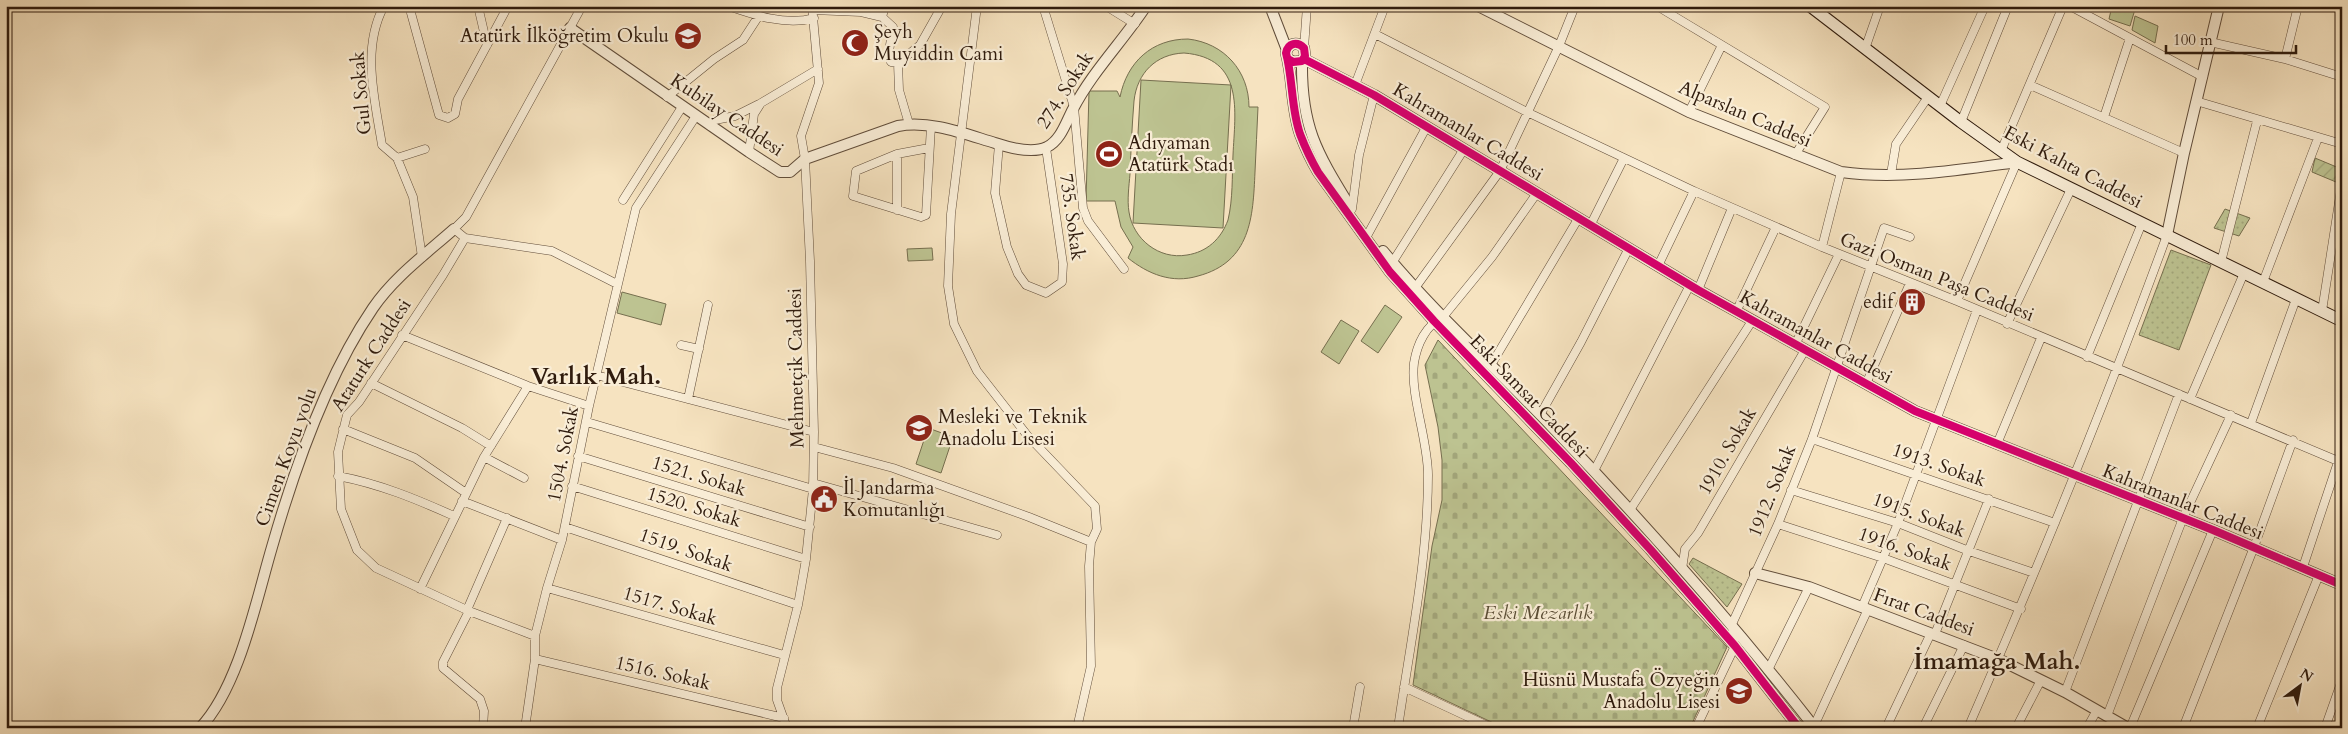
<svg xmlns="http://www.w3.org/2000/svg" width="2348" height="734" font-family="Cardo,serif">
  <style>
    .grass { fill: url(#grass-dots); stroke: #766f4f }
    .cemetery { fill: url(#cemetery-stones); stroke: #766f4f }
    .garden { fill: url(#garden-furrows); stroke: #766f4f }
    .pitch { fill: #bdc391; stroke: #766f4f; fill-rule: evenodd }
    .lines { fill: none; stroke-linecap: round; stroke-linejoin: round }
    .minor-casing { stroke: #614d3a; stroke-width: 9 }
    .tertiary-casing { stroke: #614d3a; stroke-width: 12 }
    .secondary-casing { stroke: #2f1b0d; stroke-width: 13 }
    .minor { stroke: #f9edd6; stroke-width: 8 }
    .tertiary { stroke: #f9edd6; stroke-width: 10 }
    .secondary { stroke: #f9edd6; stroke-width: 11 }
    .cycleway-casing { stroke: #f9edd6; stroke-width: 11 }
    .cycleway { stroke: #d6006c; stroke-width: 8 }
    .labels { text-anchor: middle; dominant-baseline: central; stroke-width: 4.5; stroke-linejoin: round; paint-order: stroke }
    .poi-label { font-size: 19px; fill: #2f1b0d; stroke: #f9edd6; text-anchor: start }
    .street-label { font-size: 19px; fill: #2f1b0d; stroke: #f9edd6 }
    .park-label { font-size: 19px; font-style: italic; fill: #5a4d35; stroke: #f9edd6 }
    .district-label { font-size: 24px; font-weight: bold; fill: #2f1b0d; stroke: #f9edd6 }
  </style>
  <defs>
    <pattern id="grass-dots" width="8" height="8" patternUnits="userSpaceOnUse" patternTransform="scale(1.25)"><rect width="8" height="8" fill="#bdc391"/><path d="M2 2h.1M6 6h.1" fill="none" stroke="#a3a77c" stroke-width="1.8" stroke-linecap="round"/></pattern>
    <pattern id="cemetery-stones" width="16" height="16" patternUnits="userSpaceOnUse" patternTransform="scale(1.25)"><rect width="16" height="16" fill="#bdc391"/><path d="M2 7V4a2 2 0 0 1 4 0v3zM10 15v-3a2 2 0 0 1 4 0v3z" fill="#a3a77c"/></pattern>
    <pattern id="garden-furrows" width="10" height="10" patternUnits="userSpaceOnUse" patternTransform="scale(1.25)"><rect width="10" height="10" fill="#bdc391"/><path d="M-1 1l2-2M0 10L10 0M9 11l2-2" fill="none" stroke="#a3a77c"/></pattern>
  </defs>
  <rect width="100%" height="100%" fill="#f6e3c0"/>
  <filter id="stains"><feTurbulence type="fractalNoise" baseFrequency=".004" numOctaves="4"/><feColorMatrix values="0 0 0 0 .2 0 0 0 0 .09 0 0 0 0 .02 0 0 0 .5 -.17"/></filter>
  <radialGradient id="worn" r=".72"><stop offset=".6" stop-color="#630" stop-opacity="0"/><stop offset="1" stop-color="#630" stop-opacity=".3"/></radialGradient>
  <path class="grass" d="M2225,209L2250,218L2239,236L2214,228Z
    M2171,250L2211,265L2179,350L2139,335Z
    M1693,558L1742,584L1727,607L1689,564Z"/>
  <path class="cemetery" d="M1438,340L1727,647L1690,728H1504L1413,685L1432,546L1442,500V460L1438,427L1425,365Z"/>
  <path class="garden" d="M2315,158L2339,168L2336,182L2312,172Z"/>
  <path class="pitch" d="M2112,6H2136L2130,26L2109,19Z
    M2135,16L2158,26L2155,43L2132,30Z
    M1188,39C1224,43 1249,71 1249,107H1258C1257,129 1256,150 1255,172C1253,217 1251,262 1198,276C1172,284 1148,274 1128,258L1133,247L1121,227L1115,201H1086L1089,91H1117L1120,97C1127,62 1152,39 1188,39ZM1184,53C1245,58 1235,111 1233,155C1232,176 1233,199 1228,220C1221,239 1207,252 1187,255C1159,260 1133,239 1129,212C1127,200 1129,186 1130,174C1131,149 1132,125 1134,101C1137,73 1156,54 1184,53Z
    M1141,80L1231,85L1223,228L1133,223Z
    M932,248L933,260L908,261L907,249Z
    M622,292L666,304L661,325L617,313Z
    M1385,305L1402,317L1378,353L1361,341Z
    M1341,320L1359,331L1339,364L1321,352Z
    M928,428L953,437L941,473L916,464Z"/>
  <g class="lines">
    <g class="minor-casing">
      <path id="minor" d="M384,6C361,48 375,101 382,145L397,158L413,197L422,257
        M478,6L487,45
        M582,6L466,217L454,229L465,238L552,251L617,284
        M728,6C754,15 786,26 814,18
        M977,6L951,214L948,286L954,324L977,371L1027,435L1095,506L1097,529L1091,542L1089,566L1091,666L1077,728
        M1043,6L1074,107L1083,208L1088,221L1124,269
        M1106,6L1135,24
        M1657,6L1825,107L1795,155
        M2070,6L2203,77
        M813,10L861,12L882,17L893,27L888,57L891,62L898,63
        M411,13L439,115L448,118L455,114L458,99L508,6
        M882,17L885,6
        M1375,34L1529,113L1694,191L1822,247L1957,301L2338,461
        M2210,42L2285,59L2342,77
        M1304,48L1307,6
        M1865,49L1880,6
        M2285,59L2298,6
        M898,63L920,45L942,6
        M898,63L899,90L909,124
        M1355,85L1385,6
        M2030,85L2184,153
        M667,97L714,59L743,40L758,17
        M2196,101L2342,144
        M1940,106L1985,6
        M1689,112L1722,45
        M2104,117L2130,38
        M1961,122L2008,6
        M710,126L715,120L735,116L759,104
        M999,144L995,193L1007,247L1018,274L1026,285L1046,293L1062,282L1063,264L1046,148
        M929,148L897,154L856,171L853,196L921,217L926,215L931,126
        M2001,151L2063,6
        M749,152L754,114L761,103L818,69
        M897,154V210
        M397,158L425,149
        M1891,174L1896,144L1928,97
        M623,200L682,107
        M1352,209L1359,155L1374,95
        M1590,226L1624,158
        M1368,234L1427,126
        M465,238L443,275L359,402L347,415L338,452L341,509L357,550L376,568L469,611L535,636
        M1822,247L1841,172
        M2221,262L2257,121
        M1392,263L1464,149
        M1658,266L1694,191
        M2263,282L2318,138
        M1415,288L1500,171L1559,46L1575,6
        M1698,290L1732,208
        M1957,301L2017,162
        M2322,311L2342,183
        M1736,312L1776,227
        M2007,324L2071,189
        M402,335L528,386L589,406
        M681,345L699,349
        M1795,345L1839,254
        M2087,357L2142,223
        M1491,365L1578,219
        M596,375L814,432
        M371,383L462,428L491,446
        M1866,384L1910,283
        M688,399L708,305
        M2190,399L2244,273
        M1540,415L1581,342L1629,248
        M587,422L813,489
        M2251,423L2296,299
        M343,429L415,458L466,493
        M1812,439L2055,523
        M1997,444L2041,338
        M814,447L893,468L1029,517L1091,542
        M578,456L810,527
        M484,457L524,478
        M1594,471L1690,285
        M338,476C380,484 416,499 454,516
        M813,483L997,535
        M572,486L806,559
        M1791,490L1898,523L1969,551L2034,573
        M462,501L562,540
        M1630,510L1752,321
        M1778,524L1883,558L2021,609
        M565,527L798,605
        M2303,567L2342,450
        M1682,569L1685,549L1698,533L1805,350
        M547,588L784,655
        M420,589L484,457L528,386
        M1862,607L1898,523L1977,310
        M467,610L507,518
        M469,611L443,662V668L480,699L484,711L483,728
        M1935,634L1989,499
        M535,659L784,718
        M1768,670L1809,587
        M1404,687L1492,728
        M2065,692L2179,394
        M2107,716L2183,518L2231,415
        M1814,726L1868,609
        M525,728L535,659V636L547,588L562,540L589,406L636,208L696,116
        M787,728L777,700V688L798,605L806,559L813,489L814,432L810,261L805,159L801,136L819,83L812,6
        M1353,728L1360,687
        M1398,728C1410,644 1428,560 1428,475C1428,440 1410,395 1414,363C1417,344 1426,325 1443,317L1492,257L1537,193
        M1696,728L1735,646L1732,624L1778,524L1812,439L1884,228L1910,237
        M1886,728L1931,633
        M1923,728L1964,645
        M1968,728C2039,565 2106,402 2167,235
        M2016,728L2041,680
        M2087,728L2097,710
        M2130,728L2213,530
        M2183,728L2254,547L2293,440
        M2257,728L2319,575
        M2325,728L2342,680"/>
    </g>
    <g class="tertiary-casing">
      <path id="tertiary" d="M1270,6L1287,50
        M1478,6L1689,112L1841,172C1899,180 1959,170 2017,162
        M570,28L749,152L780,172H790L805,159L898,126C930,120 965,134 995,143C1010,148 1032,154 1047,147C1061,140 1066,122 1073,109C1092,72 1123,41 1146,6
        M1288,59L1293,62L1302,61L1305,56L1304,48C1297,41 1288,43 1286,53C1293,79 1291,108 1300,134C1305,147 1311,160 1318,172L1390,272L1434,321L1571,463L1650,549L1735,646L1799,728
        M1304,59L1374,95L1698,290L1915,411L2213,530L2342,585
        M1302,61C1301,126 1316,151 1349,205
        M2167,235L2184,153L2219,6
        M1383,251C1435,314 1497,369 1553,428C1645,524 1733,623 1815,728
        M1755,573L1809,587L1998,659L2065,692L2128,728
        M200,728C239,687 256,601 272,547C294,470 328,374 373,308C394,277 427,253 454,229"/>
    </g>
    <g class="secondary-casing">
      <path id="secondary" d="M1810,6L1961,122L2017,162L2342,321"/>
    </g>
    <use href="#minor" class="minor"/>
    <use href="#tertiary" class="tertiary"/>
    <use href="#secondary" class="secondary"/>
    <g class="cycleway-casing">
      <path id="cycleway" d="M1288,59L1293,62L1302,61L1305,56L1304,48C1297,41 1288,43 1286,53C1293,79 1291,108 1300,134C1305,147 1311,160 1318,172L1390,272L1434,321L1571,463L1650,549L1735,646L1799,728
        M1304,59L1374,95L1698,290L1915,411L2213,530L2342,585"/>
    </g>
    <use href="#cycleway" class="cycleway"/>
  </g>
  <defs>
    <g id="school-disc" transform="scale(1.4375)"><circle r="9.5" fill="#8f2418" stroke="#f9edd6"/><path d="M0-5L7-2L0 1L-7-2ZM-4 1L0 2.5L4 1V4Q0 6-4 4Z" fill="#fff"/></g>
    <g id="mosque-disc" transform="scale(1.4375)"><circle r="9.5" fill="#8f2418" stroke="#f9edd6"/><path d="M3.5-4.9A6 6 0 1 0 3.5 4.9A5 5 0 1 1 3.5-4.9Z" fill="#fff"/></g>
    <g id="stadium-disc" transform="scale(1.4375)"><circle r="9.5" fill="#8f2418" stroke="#f9edd6"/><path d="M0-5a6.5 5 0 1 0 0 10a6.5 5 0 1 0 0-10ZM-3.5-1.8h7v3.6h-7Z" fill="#fff"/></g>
    <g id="building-disc" transform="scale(1.4375)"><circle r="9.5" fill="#8f2418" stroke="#f9edd6"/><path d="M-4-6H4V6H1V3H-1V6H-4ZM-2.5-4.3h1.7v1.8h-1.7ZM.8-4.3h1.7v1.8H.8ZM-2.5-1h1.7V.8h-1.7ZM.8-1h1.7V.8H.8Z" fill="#fff"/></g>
    <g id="civic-disc" transform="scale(1.4375)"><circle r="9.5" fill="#8f2418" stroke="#f9edd6"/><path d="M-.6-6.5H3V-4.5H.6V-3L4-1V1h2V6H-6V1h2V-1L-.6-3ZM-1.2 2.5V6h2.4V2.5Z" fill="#fff"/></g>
  </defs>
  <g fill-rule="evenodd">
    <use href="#school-disc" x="688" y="36"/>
    <use href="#mosque-disc" x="855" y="43"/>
    <use href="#stadium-disc" x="1109" y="154"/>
    <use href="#building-disc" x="1912" y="302"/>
    <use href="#school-disc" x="919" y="428"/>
    <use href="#civic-disc" x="824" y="499"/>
    <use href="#school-disc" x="1739" y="691"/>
  </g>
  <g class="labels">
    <g class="poi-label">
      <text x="874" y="32">Şeyh<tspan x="874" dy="22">Muyiddin Cami</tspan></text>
      <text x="669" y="36" text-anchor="end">Atatürk İlköğretim Okulu</text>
      <text x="1128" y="143">Adıyaman<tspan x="1128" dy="22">Atatürk Stadı</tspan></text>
      <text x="1893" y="302" text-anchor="end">edif</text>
      <text x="938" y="417">Mesleki ve Teknik<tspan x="938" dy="22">Anadolu Lisesi</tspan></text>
      <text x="843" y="488">İl Jandarma<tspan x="843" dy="22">Komutanlığı</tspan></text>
      <text x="1720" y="680" text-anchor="end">Hüsnü Mustafa Özyeğin<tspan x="1720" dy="22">Anadolu Lisesi</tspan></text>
    </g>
    <g class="street-label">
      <text transform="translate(1065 90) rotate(-57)">274. Sokak</text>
      <text transform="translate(361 93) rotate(-95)">Gul Sokak</text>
      <text transform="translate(1745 114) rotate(23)">Alparslan Caddesi</text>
      <text transform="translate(727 115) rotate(34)">Kubilay Caddesi</text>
      <text transform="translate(1468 132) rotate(31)">Kahramanlar Caddesi</text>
      <text transform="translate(2073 167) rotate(28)">Eski Kahta Caddesi</text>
      <text transform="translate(1072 217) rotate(82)">735. Sokak</text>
      <text transform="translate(1937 277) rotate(22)">Gazi Osman Paşa Caddesi</text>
      <text transform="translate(1816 337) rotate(29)">Kahramanlar Caddesi</text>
      <text transform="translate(371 355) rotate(-57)">Ataturk Caddesi</text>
      <text transform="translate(796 368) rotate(-91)">Mehmetçik Caddesi</text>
      <text transform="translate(1529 396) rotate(46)">Eski Samsat Caddesi</text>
      <text transform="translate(1727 451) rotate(-60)">1910. Sokak</text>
      <text transform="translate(563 454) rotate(-79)">1504. Sokak</text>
      <text transform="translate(286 457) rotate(-70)">Cimen Koyu yolu</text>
      <text transform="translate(1939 465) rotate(19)">1913. Sokak</text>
      <text transform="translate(699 476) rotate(17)">1521. Sokak</text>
      <text transform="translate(1772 491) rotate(-68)">1912. Sokak</text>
      <text transform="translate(2183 502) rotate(22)">Kahramanlar Caddesi</text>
      <text transform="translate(694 507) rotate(17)">1520. Sokak</text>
      <text transform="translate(1919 515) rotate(20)">1915. Sokak</text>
      <text transform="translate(1905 549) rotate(19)">1916. Sokak</text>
      <text transform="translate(686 550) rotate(19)">1519. Sokak</text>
      <text transform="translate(670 606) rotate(16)">1517. Sokak</text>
      <text transform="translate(1924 612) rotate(20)">Fırat Caddesi</text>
      <text transform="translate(663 673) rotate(13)">1516. Sokak</text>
    </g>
    <g class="park-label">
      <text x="1538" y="613">Eski Mezarlık</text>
    </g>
    <g class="district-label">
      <text x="596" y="376">Varlık Mah.</text>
      <text x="1997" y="661">İmamağa Mah.</text>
    </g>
  </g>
  <rect width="2348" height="734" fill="none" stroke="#f6e3c0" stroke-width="25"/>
  <rect x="8" y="8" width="2333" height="719" fill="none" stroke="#2f1b0d" stroke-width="2.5"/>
  <rect x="12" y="12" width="2323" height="709" fill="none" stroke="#2f1b0d"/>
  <g transform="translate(2300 686) rotate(32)" stroke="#f9edd6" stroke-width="4" paint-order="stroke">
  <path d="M0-4L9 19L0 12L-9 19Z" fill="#2f1b0d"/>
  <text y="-8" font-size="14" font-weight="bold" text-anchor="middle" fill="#2f1b0d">N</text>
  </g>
  <path d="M2166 45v8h130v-8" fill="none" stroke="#2f1b0d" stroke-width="2.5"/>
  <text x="2173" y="45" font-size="15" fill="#2f1b0d" stroke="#f9edd6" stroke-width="4" paint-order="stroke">100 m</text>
  <rect width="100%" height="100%" filter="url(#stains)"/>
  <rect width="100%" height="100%" fill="url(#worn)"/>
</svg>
